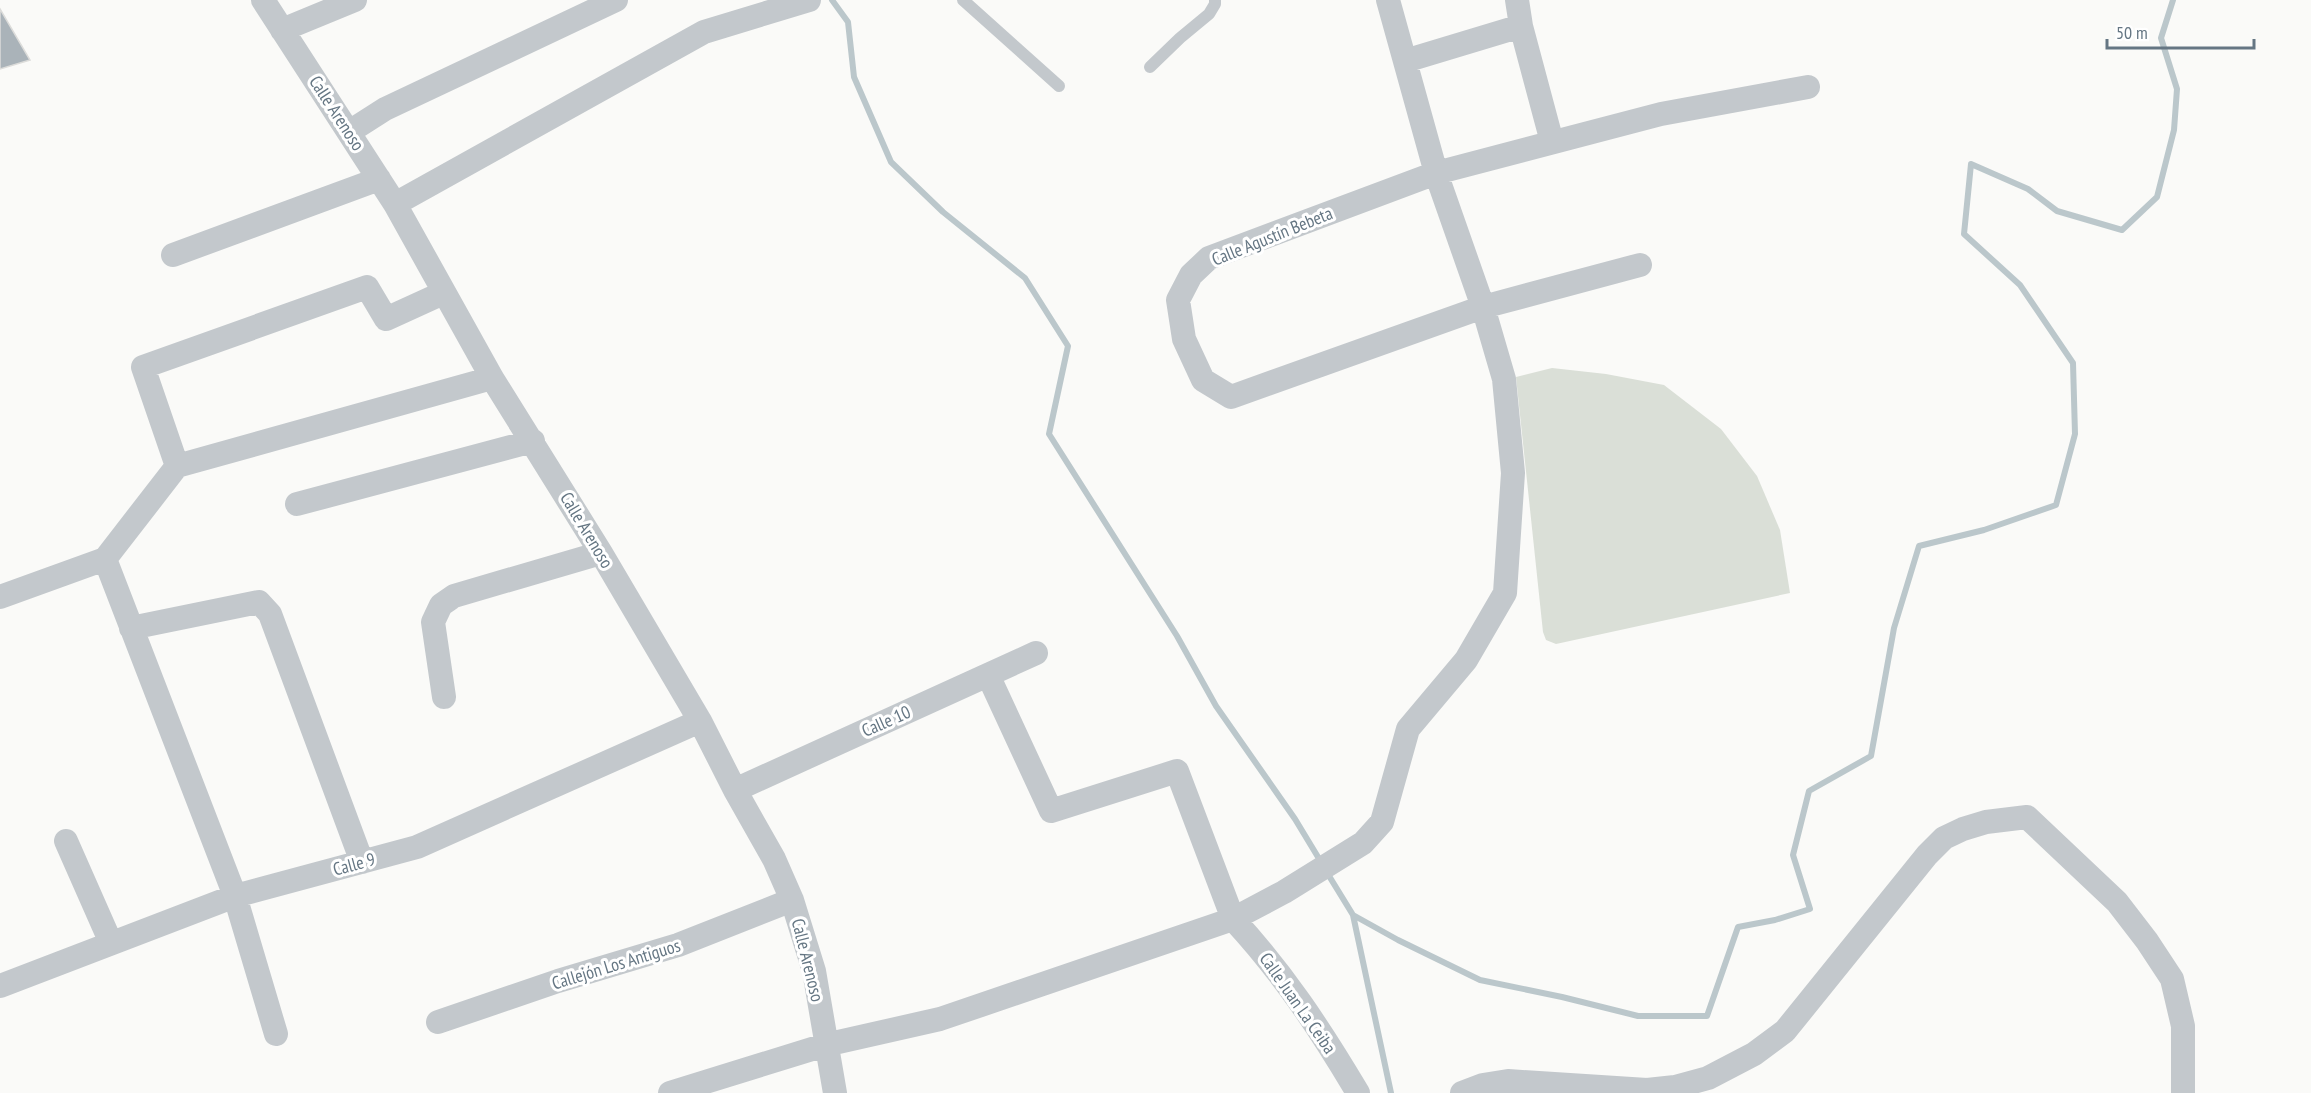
<svg xmlns="http://www.w3.org/2000/svg" width="2311" height="1093" font-family="'PT Sans Narrow',sans-serif">
  <style>
    .green { fill: #dadfd7 }
    .lines { fill: none; stroke-linecap: round; stroke-linejoin: round }
    .stream { stroke: #bbc7cb; stroke-width: 6 }
    .building { fill: #aab3b9; stroke: #dcdcda; stroke-width: 1.5 }
    .service { stroke: #c3c8cc; stroke-width: 12 }
    .minor { stroke: #c3c8cc; stroke-width: 24 }
    .labels { text-anchor: middle; dominant-baseline: central; stroke-width: 6; stroke-linejoin: round; paint-order: stroke }
    .street-label { font-size: 18px; fill: #657683; stroke: #fff }
  </style>
  <rect width="100%" height="100%" fill="#fafaf8"/>
  <path class="green" d="M1552,368L1606,374L1664,385L1721,429L1757,476L1780,530L1790,593L1556,644L1546,640L1543,632L1516,377Z"/>
  <g class="lines">
    <path class="stream" d="M832,0L848,22L854,77L891,162L943,212L1025,278L1068,346L1049,434L1177,636L1216,706L1295,819L1321,862
      M1326,871L1353,915L1391,1093
      M1353,915L1398,940L1480,980L1562,997L1638,1016H1707L1738,927L1775,920L1810,909L1793,855L1809,791L1871,756L1894,628L1919,546L1984,530L2056,505L2075,434L2073,363L2020,285L1964,234L1971,164L2028,189L2057,211L2122,230L2157,197L2174,130L2177,89L2161,38L2173,0"/>
  </g>
  <path class="building" d="M0,9L30,60L0,69Z"/>
  <g class="lines">
    <path class="service" d="M963,0L1059,86
      M1150,67L1180,38L1209,14L1215,4V0"/>
    <path class="minor" d="M263,0L395,204L492,378L601,553L700,721L735,790L774,859L792,900L814,971L835,1093
      M1517,0L1521,26L1552,142
      M282,30L355,0
      M1405,61L1521,26
      M349,132L385,109L616,0
      M395,204L704,32L809,0
      M173,255L379,179
      M1640,265L1483,307L1231,397L1203,380L1184,339L1178,300L1191,275L1209,258L1436,173L1661,114L1808,87
      M177,466L143,367L367,287L386,319L443,293
      M297,504L533,441
      M0,597L105,559
      M131,628L259,602L270,614L362,862
      M444,697L433,622L441,605L454,596L601,553
      M735,790L1036,653
      M66,841L111,943
      M0,986L235,896L417,847L700,721
      M438,1022L558,981L678,945L792,900
      M276,1034L235,896L105,559L177,466L492,378
      M670,1093L825,1045L940,1019L1233,919L1177,771L1051,811L988,675
      M1358,1093C1320,1029 1283,973 1233,919L1284,892L1363,843L1382,822L1408,729L1466,660L1505,593L1513,473L1504,379L1483,307L1436,173L1388,0
      M1462,1093L1483,1085L1508,1081L1647,1090L1675,1087L1708,1078L1754,1054L1785,1031L1927,855L1944,838L1963,829L1986,822L2027,817L2117,902L2147,941L2172,979L2183,1026V1093"/>
  </g>
  <g class="labels">
    <g class="street-label">
      <text transform="translate(337 113) rotate(57)">Calle Arenoso</text>
      <text transform="translate(1272 236) rotate(-22)">Calle Agustín Bebeta</text>
      <text transform="translate(587 530) rotate(59)">Calle Arenoso</text>
      <text transform="translate(886 721) rotate(-24)">Calle 10</text>
      <text transform="translate(354 864) rotate(-15)">Calle 9</text>
      <text transform="translate(808 960) rotate(76)">Calle Arenoso</text>
      <text transform="translate(616 964) rotate(-17)">Callejón Los Antiguos</text>
      <text transform="translate(1298 1003) rotate(55)">Calle Juan La Ceiba</text>
    </g>
  </g>
  <path d="M2107 39v9h147v-9" fill="none" stroke="#657683" stroke-width="3"/>
  <text x="2116" y="39" font-size="18" fill="#657683" stroke="#ffffff" stroke-width="4.5" paint-order="stroke">50 m</text>
</svg>
